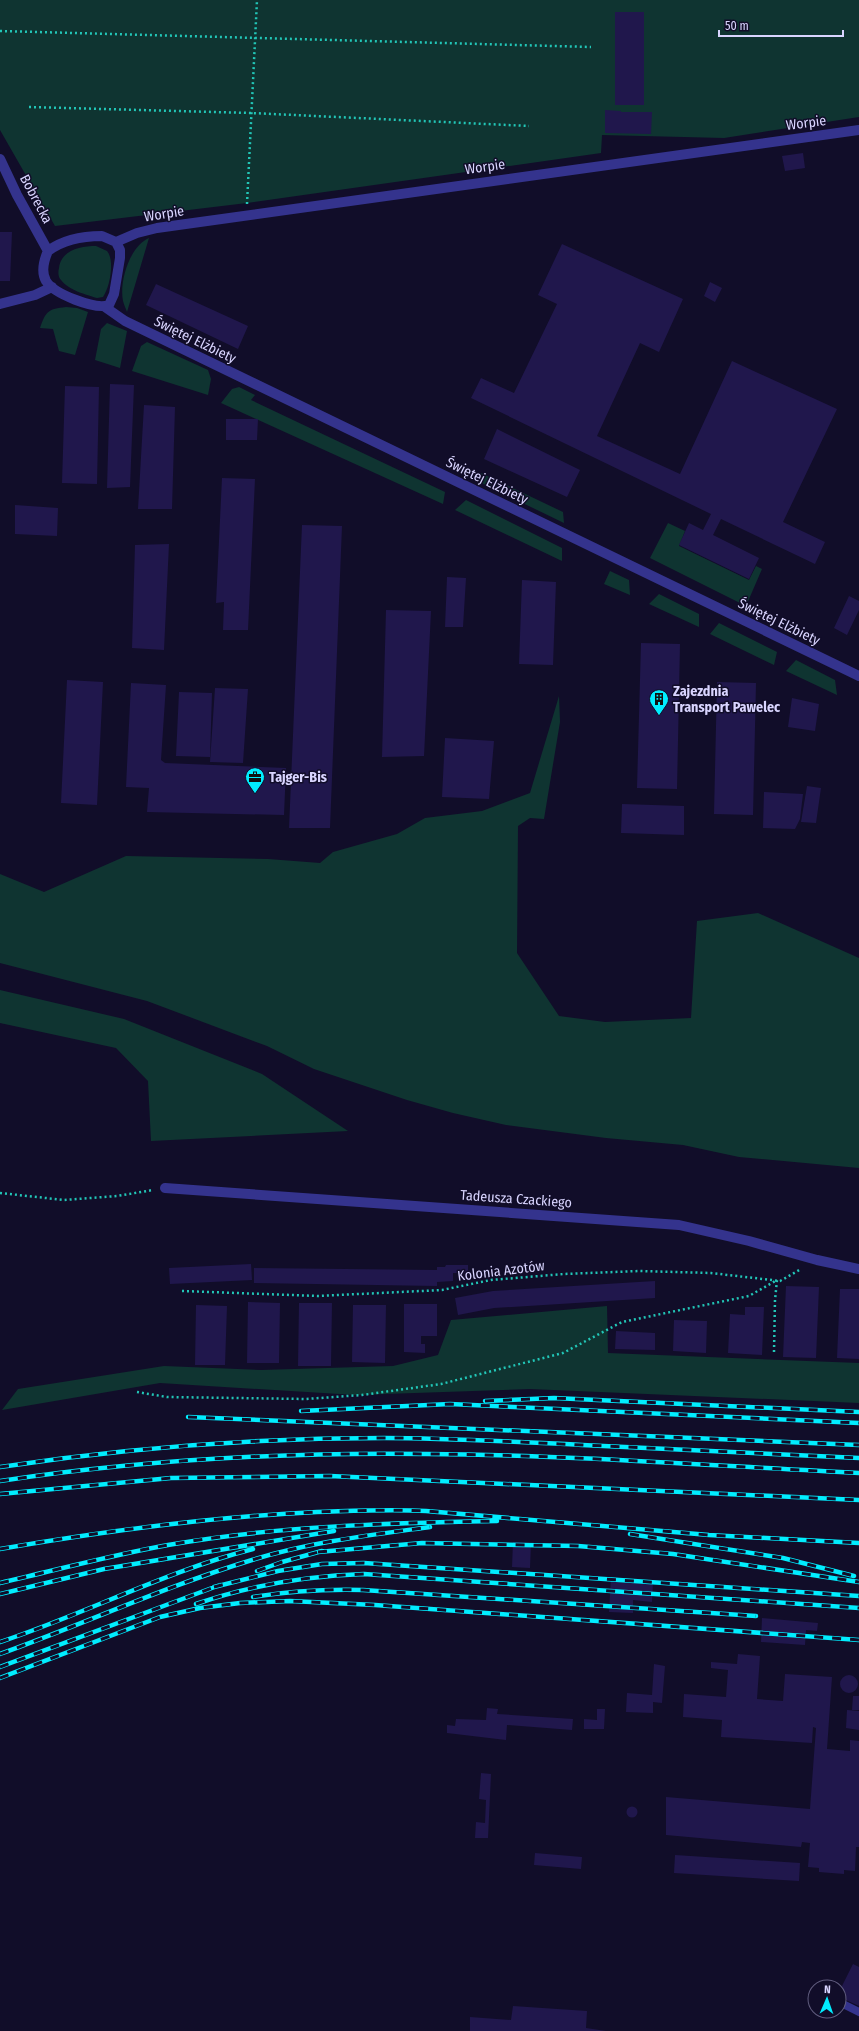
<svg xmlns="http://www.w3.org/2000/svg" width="859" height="2031" font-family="'Fira Sans Condensed',sans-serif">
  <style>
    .green { fill: #0f3431 }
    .building { fill: #20174c }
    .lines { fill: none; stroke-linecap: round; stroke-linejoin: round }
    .path { stroke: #22c6b7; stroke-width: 2.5; stroke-dasharray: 2 3; stroke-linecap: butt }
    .service { stroke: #34338d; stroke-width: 8 }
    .minor { stroke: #34338d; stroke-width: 10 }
    .rail-casing { stroke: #01edff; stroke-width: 4.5 }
    .rail { stroke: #110d29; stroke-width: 3; stroke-dasharray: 9; stroke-linecap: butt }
    .labels { text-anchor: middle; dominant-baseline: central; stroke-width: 3; stroke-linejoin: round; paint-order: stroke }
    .street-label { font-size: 14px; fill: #d9d5ff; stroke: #110d29 }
    .poi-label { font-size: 14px; font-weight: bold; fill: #d9d5ff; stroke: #110d29; text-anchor: start }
  </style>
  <rect width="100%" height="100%" fill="#110d29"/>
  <path class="green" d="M0,0H859V117L724,138L602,135L601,153L247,203L55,226L0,130Z
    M149,238L127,312C126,309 124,305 123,301C119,281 130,246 149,238Z
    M96,246L107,251C115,260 110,287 103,297L97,298C87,295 68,290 61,280C58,277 58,272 59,268C61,250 81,246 96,246Z
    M66,307L77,308L88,312L75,355L59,351L53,329L40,328C46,311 48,309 66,307Z
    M107,323L127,331L120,368L95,360L101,329Z
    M147,342L208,370L211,379L208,395L132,371L141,346Z
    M239,387L255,395L251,400L445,492L443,504L221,403L232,389Z
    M481,473L563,512L564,523L471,478Z
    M466,500L562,548V561L455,510Z
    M668,523L685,531L679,546L749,580L756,566L762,569L746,606L650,558Z
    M610,571L629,580L630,595L604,584Z
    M659,594L699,614V627L649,604Z
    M719,623L777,652L774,665L710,634Z
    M796,660L835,680L837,695L786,671Z
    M559,696L560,722L544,819L530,818L518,826L517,953L559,1016L605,1022L691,1018L697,921L758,913L859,958V1168L739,1157L683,1145L606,1138L506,1125L453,1113L407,1100L314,1069L267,1046L147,1001L0,963V874L44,892L126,856L268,859L320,863L333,852L397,834L425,818L482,811L530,793Z
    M0,990L124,1019L262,1074L348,1131L151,1141L148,1081L116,1048L0,1023Z
    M607,1306L608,1353L859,1363V1403L530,1389L356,1395L160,1383L2,1410L18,1389L164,1366L261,1370L393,1366L438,1355L451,1320Z"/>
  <path class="building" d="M615,12H644V105H615Z
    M605,110L621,111V112H652L651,134L605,133Z
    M803,153L805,168L785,171L782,156Z
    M0,232H12L10,281H0Z
    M562,244L683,299L659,352L640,343L597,436L680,474L732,361L837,409L783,522L825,542L815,564L721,519L713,535L759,558L749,579L679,545L689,523L703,530L711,514L471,398L481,378L514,393L557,304L538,295Z
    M710,282L722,288L715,302L704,296Z
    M156,284L248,326L238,349L146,305Z
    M110,384L134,385L130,487L107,488Z
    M65,386L99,387L97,484L62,483Z
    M144,405L175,407L172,509H138Z
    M226,419H258L257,440H226Z
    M497,429L580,470L567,497L484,459Z
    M222,478L255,479L248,630H223L224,602L216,603Z
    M15,505L58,508L57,536L15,534Z
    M302,525L342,526L330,828H289Z
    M169,544L164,650L132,648L135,545Z
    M447,577L466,578L463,627H445Z
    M522,580L556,582L553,665L519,664Z
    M849,596L859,601V610L847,635L834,628Z
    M386,610L431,611L424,756L382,757Z
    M641,643L680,644L677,789L637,788Z
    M67,680L103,682L97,805L61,803Z
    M717,682L756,683L753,815L714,814Z
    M131,683L166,685L161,760L165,763L286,768L284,815L147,812L149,788L126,787Z
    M215,688L248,689L243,763L210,762Z
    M179,692L212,693L210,757L176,756Z
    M792,698L819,704L815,731L788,727Z
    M445,738L494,741L489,799L442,797Z
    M807,786L821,788L816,823L801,822Z
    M764,792L803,794L800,819L795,829L763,828Z
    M622,804L684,806V835L621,833Z
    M251,1264L252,1280L170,1284L169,1268Z
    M446,1265H468V1273H453V1281L437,1282V1286L254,1283V1268L437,1270V1267H445Z
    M655,1281V1298L494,1308L458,1315L455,1298L493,1291Z
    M786,1286L819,1287L816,1358L783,1357Z
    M840,1289H859V1359L837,1358Z
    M248,1302L280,1303L279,1363H247Z
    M299,1303H332L331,1366H298Z
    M404,1304H437V1336H421V1344H425V1353L404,1352Z
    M196,1305L227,1306L225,1365H195Z
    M353,1305H386L385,1363L352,1362Z
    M745,1307H764L762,1355L728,1353L730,1314L745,1315Z
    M674,1320L707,1321L706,1353L673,1351Z
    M616,1331L655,1333V1350L615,1349Z
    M513,1542L531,1543L530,1568L512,1567Z
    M611,1577L653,1582L652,1602L633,1600V1613L609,1612Z
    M762,1618L818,1623L817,1631L806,1630L805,1645L761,1642Z
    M738,1654L760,1656L757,1699L783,1701L785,1674L832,1677L827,1749L850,1751V1740L859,1741V1847H856L855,1871L844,1870V1874L819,1872V1868L808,1867L810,1843L802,1842L801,1847L666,1835V1797L810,1809L816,1728L813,1727L812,1743L721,1737L722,1720L683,1717L684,1694L726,1697L728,1670L711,1668V1662L737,1664Z
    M654,1664L665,1666L662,1703L653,1702V1713L626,1712L627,1693L652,1695Z
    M840 1684a9 9 0 1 1 18 0a9 9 0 1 1-18 0Z
    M853,1696H859V1710H852Z
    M487,1708L498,1709L497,1714L573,1719L572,1730L507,1725L506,1740L447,1733V1725L455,1726L456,1719L486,1720Z
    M597,1709H605L604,1729H584V1719L597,1720Z
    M847,1710L859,1711V1730L846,1728Z
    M481,1773L491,1774L488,1838H475L476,1822L485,1823L486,1800L479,1799Z
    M626.5 1812a5.5 5.5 0 1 1 11 0a5.5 5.5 0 1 1-11 0Z
    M535,1853L582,1857L581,1869L534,1865Z
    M675,1855L800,1863L799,1881L674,1873Z
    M853,1964L859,1967V2006L839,1997V1992Z
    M513,2006L587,2011L586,2028L606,2031H470V2017L511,2020Z"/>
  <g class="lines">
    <path class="path" d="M0,31L591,47
      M29,107L251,113L529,126
      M247,204L257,0
      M0,1193L64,1200L117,1196L153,1190
      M182,1291L318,1296L442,1290L491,1280L564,1274L639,1271L711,1273L780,1281L801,1269
      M774,1352L775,1300L777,1280
      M137,1392L167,1397L306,1399L362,1395L441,1384L563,1353L622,1322L749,1296L777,1280"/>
    <path class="service" d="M839,2002L859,2012"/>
    <path class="minor" d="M0,159L17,195L48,251
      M102,236L116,242L120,250V258L114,294L109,305C95,310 54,294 46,281C41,272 44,260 48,251C64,239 83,236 102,236Z
      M116,242L137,233L157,228L859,130
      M0,304L35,295L52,287
      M105,307L125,321L156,336L859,676
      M165,1188L679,1225L749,1241L817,1260L859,1269"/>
    <g class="rail-casing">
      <path id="rail" d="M485,1401L554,1398L859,1412
        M301,1411L450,1404L859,1423
        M188,1417L859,1445
        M0,1467C127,1448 256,1438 384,1438C450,1438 516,1442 582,1445C675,1449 767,1454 859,1458
        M0,1481C141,1460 284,1452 427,1454C571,1455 715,1466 859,1473
        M0,1494L171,1478L330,1476L859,1500
        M630,1534L783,1558L854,1576
        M0,1549C105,1531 210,1517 317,1512C353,1511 389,1509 426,1511L709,1535L859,1543
        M318,1552L422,1543L578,1546L673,1554L859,1582
        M257,1571L282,1562L322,1551
        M0,1583C56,1570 112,1555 168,1545C277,1526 387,1523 497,1521
        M214,1587L278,1571L322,1564L364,1563L859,1596
        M0,1594L104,1569L334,1531
        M253,1597C290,1591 325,1589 363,1590L756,1616
        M196,1604C251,1585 306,1576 364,1574L859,1608
        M0,1642C85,1614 166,1571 253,1549
        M0,1654C84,1624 166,1586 252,1560C310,1542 371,1535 430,1527
        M0,1667L220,1585
        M0,1678L160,1617L200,1608L240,1603L290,1601L375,1605L859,1640"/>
    </g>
    <use href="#rail" class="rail"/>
  </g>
  <defs>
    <g id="building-pin" transform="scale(1)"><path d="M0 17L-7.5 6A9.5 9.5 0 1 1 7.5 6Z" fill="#01edff" stroke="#110d29"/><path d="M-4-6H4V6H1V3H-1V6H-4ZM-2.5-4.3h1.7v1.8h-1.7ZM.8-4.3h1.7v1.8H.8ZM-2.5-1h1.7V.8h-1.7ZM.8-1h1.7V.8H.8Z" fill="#111"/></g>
    <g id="office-pin" transform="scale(1)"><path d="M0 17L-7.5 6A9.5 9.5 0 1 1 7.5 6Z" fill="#01edff" stroke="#110d29"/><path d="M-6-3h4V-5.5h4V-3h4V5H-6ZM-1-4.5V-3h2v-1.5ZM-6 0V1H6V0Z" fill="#111"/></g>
  </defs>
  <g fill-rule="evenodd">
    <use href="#building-pin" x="659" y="699"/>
    <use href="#office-pin" x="255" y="777"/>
  </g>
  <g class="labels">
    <g class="street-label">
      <text transform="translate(806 123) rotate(-7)">Worpie</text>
      <text transform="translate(485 167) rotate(-8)">Worpie</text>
      <text transform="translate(36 199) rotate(62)">Bobrecka</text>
      <text transform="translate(164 214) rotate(-9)">Worpie</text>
      <text transform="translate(195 340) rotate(26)">Świętej Elżbiety</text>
      <text transform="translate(487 481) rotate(26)">Świętej Elżbiety</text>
      <text transform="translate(779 622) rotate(26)">Świętej Elżbiety</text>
      <text transform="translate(516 1199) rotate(4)">Tadeusza Czackiego</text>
      <text transform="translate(501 1271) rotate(-7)">Kolonia Azotów</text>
    </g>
    <g class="poi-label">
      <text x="673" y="691">Zajezdnia<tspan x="673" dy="16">Transport Pawelec</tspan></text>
      <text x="269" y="777">Tajger-Bis</text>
    </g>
  </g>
  <g transform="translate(827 1999) rotate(2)"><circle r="19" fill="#110d29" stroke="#615d7f"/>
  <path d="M0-3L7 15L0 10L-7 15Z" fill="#01edff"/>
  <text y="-6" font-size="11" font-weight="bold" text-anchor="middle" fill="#d9d5ff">N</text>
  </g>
  <path d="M719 30v6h124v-6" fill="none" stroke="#d9d5ff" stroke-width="2"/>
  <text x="725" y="30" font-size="12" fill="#d9d5ff" stroke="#110d29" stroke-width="3" paint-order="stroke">50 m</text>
</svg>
